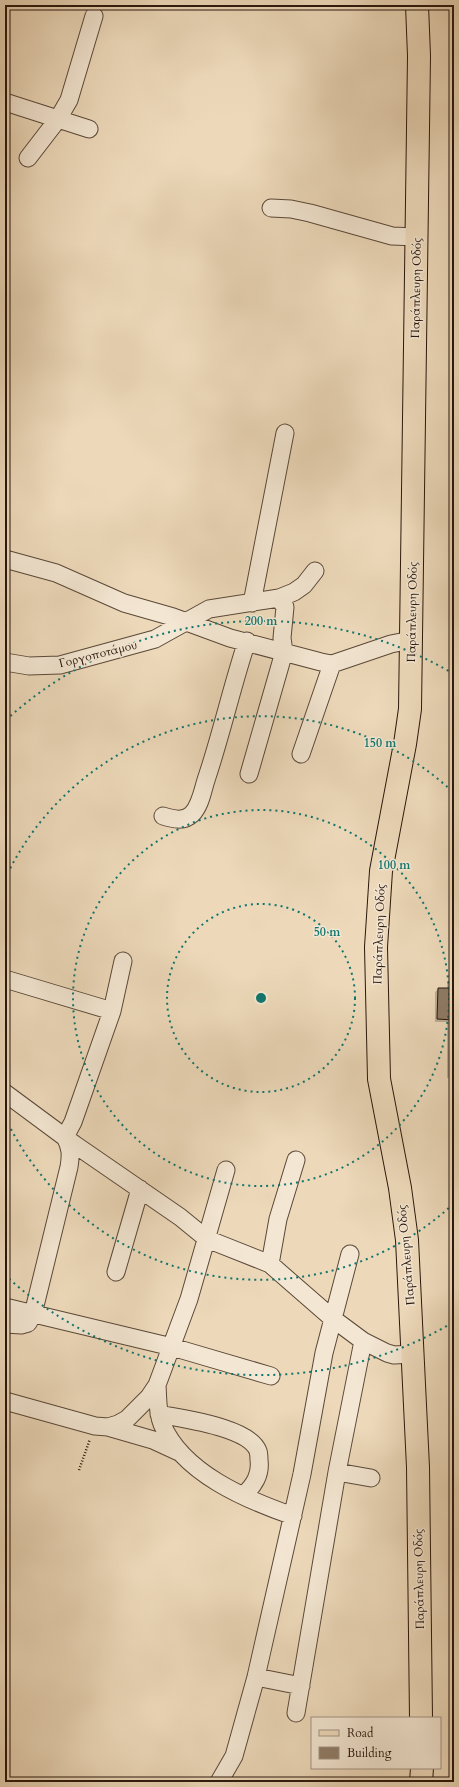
<svg xmlns="http://www.w3.org/2000/svg" width="459" height="1787" font-family="Cardo,serif">
  <style>
    .shadow { fill: #0003 }
    .building { fill: #8f7c66; stroke: #29170c }
    .lines { fill: none; stroke-linecap: round; stroke-linejoin: round }
    .minor-casing { stroke: #5a4838; stroke-width: 19 }
    .major-casing { stroke: #29170c; stroke-width: 24 }
    .path { stroke: #29170c; stroke-width: 2.5; stroke-dasharray: 1 2; stroke-linecap: butt }
    .minor { stroke: #f3e6d2; stroke-width: 17 }
    .major { stroke: #edd9ba; stroke-width: 22 }
    .ring { fill: none; stroke: #0f766e; stroke-width: 2; stroke-dasharray: 2 4 }
    .labels { text-anchor: middle; dominant-baseline: central; stroke-width: 3; stroke-linejoin: round; paint-order: stroke }
    .street-label { font-size: 12px; fill: #29170c; stroke: #f3e6d2 }
    .centre { fill: #0f766e; stroke: #f3e6d2; stroke-width: 2 }
    .ring-label { font-size: 12px; text-anchor: middle; font-weight: bold; fill: #0f766e; stroke: #f3e6d2; stroke-width: 3; stroke-linejoin: round; paint-order: stroke }
  </style>
  <rect width="100%" height="100%" fill="#edd9ba"/>
  <filter id="stains"><feTurbulence type="fractalNoise" baseFrequency=".005" numOctaves="4"/><feColorMatrix values="0 0 0 0 .2 0 0 0 0 .09 0 0 0 0 .02 0 0 0 .5 -.17"/></filter>
  <radialGradient id="worn" r=".72"><stop offset=".6" stop-color="#630" stop-opacity="0"/><stop offset="1" stop-color="#630" stop-opacity=".3"/></radialGradient>
  <path class="shadow" d="M450,980H454V1078H447V1022H435V992L438,989H447V983Z"/>
  <path class="building" d="M438,988H454V1020L437,1019Z"/>
  <g class="lines">
    <g class="minor-casing">
      <path id="minor" d="M5,102L89,129
        M28,158L58,119L69,100L94,16
        M271,208L291,209L310,213L392,236L417,237
        M5,559L56,573L124,603L173,617L230,638L321,662L332,664L391,644L411,640
        M252,603L285,433
        M5,662L29,666L60,665L155,639L209,609L279,598L294,592L304,585L315,571
        M301,754L332,664
        M249,774L284,652L282,638L285,607L279,598
        M163,816C173,819 184,822 192,814C201,805 203,788 207,777C222,732 232,686 247,641
        M5,979L112,1011
        M5,1093L74,1144L180,1217L207,1239L270,1264L332,1318L363,1341L387,1353L394,1355L413,1354
        M270,1264L278,1219L296,1160
        M116,1272L140,1189
        M5,1307L172,1347L271,1376
        M5,1324L21,1325L28,1323L33,1314L69,1167C71,1155 71,1148 65,1137L73,1122L112,1011L123,961
        M157,1385C158,1398 157,1412 162,1424C182,1473 247,1500 293,1516
        M5,1401L95,1426L108,1427L118,1424L127,1419L149,1397L157,1385L189,1299L226,1170
        M159,1414C182,1419 249,1427 258,1451C259,1454 259,1458 259,1460C261,1475 254,1485 244,1495
        M108,1427L153,1440L179,1452
        M337,1472L371,1478
        M256,1677L301,1686
        M296,1713L337,1472L363,1341
        M219,1782L234,1756L256,1677L302,1474L324,1353L350,1254"/>
    </g>
    <g class="major-casing">
      <path id="major" d="M417,5L419,56L410,709L405,744L381,871L376,947L379,1079L400,1188L407,1240L418,1467L421,1718
        M421,1782L422,1768"/>
    </g>
    <path class="path" d="M79,1470L90,1439"/>
    <use href="#minor" class="minor"/>
    <use href="#major" class="major"/>
  </g>
  <g class="ring">
    <circle cx="261" cy="998" r="94"/>
    <circle cx="261" cy="998" r="188"/>
    <path d="M453 1204A282 282 0 0 1 5 1117M5 879A282 282 0 0 1 453 792"/>
    <path d="M452 1323A377 377 0 0 1 6 1276M6 720A377 377 0 0 1 452 673"/>
  </g>
  <g class="labels">
    <g class="street-label">
      <text transform="translate(416 288) rotate(-89)">Παράπλευρη Οδός</text>
      <text transform="translate(412 612) rotate(-89)">Παράπλευρη Οδός</text>
      <text transform="translate(98 654) rotate(-14)">Γοργοποτάμου</text>
      <text transform="translate(379 934) rotate(-88)">Παράπλευρη Οδός</text>
      <text transform="translate(406 1255) rotate(-95)">Παράπλευρη Οδός</text>
      <text transform="translate(419 1579) rotate(-91)">Παράπλευρη Οδός</text>
    </g>
  </g>
  <circle cx="261" cy="998" r="6" class="centre"/>
  <g class="ring-label">
    <text x="261" y="625">200 m</text>
    <text x="380" y="747">150 m</text>
    <text x="394" y="869">100 m</text>
    <text x="327" y="936">50 m</text>
  </g>
  <rect width="459" height="1787" fill="none" stroke="#edd9ba" stroke-width="20"/>
  <rect x="6" y="6" width="447" height="1775" fill="none" stroke="#29170c" stroke-width="2"/>
  <rect x="10" y="10" width="439" height="1767" fill="none" stroke="#29170c"/>
  <rect x="311" y="1717" width="130" height="52" fill="#f3e6d2" stroke="#a29383"/>
  <rect x="319" y="1730" width="20" height="6" fill="#edd9ba" stroke="#a29383"/>
  <text x="347" y="1737" font-size="12" fill="#29170c">Road</text>
  <rect x="319" y="1747" width="20" height="12" fill="#8f7c66" stroke="#a29383"/>
  <text x="347" y="1757" font-size="12" fill="#29170c">Building</text>
  <rect width="100%" height="100%" filter="url(#stains)"/>
  <rect width="100%" height="100%" fill="url(#worn)"/>
</svg>
